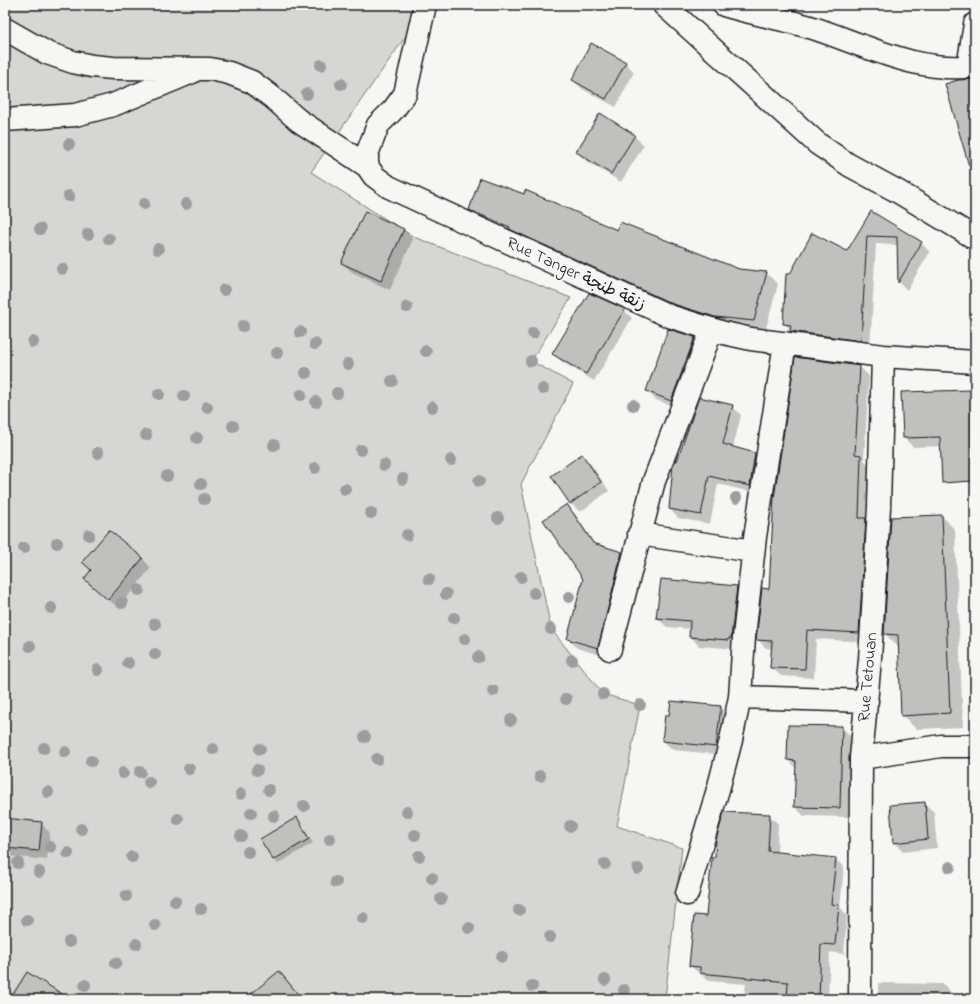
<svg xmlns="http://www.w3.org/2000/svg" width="980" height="1004" font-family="'Indie Flower','Playpen Sans Arabic',sans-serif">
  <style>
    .green { fill: #d6d6d2; stroke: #797977 }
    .shadow { fill: #0003 }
    .building { fill: #c0c0bd; stroke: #1c1c1c }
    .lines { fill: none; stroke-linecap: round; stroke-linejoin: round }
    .minor-casing { stroke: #1c1c1c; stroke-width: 25 }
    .minor { stroke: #f6f6f2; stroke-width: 22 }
    .tree { fill: #9d9d9b }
    .labels { text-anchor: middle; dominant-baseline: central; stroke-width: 4; stroke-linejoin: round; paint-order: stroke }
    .street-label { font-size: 17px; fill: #1c1c1c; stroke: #f6f6f2 }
  </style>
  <rect width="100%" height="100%" fill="#f6f6f2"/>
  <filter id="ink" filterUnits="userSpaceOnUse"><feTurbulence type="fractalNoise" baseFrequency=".025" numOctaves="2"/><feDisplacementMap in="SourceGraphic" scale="8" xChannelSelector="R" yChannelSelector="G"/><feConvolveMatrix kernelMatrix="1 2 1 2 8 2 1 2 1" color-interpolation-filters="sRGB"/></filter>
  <g filter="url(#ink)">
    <path class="green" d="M5,5H423L422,13L311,172L414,237L571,298L531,361L573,384L521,484L551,629L603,694L640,705L617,826L682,848L665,999H5Z"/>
    <path class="shadow" d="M625,62L634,72L616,107L582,89L573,80Z
      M975,79V182L946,84Z
      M634,136L644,145L621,182L586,161L577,152Z
      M524,195L617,231L739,270L766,273L778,284L765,332L686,315L481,221L470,210Z
      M366,212L404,230L413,239L390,290L352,272L342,263Z
      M871,212L921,243L930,252L907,290L899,282L898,245L876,244L870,349L800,340L784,323L791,275L847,252Z
      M589,294L624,310L632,318L594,381L562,362L554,354Z
      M669,330L695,338L704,347L680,409L656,400L647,391Z
      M860,367L869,376L864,460L869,465L868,642L816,639L814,678L781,676L771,667L773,649L766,648L757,639L769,590Z
      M970,391L975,396V440L948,442V446L913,447L904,438Z
      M732,406L741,415L733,448L755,454L764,463L759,494L718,484L710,524L678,518L670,509L678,462Z
      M582,455L591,464L609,491L580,512L570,503Z
      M567,506L576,515L596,546L622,553L631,562L607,657L577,648L568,639L584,579Z
      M942,516L955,530L963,727L916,729L902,715L899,648L885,634Z
      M142,558L151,568L118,608L85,579Z
      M737,587L746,596L738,649L699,646L690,636L691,629L667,627L657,618Z
      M721,707L730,716L725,755L673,750L663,741Z
      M789,726L842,727L851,737L849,817L804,816L795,807L796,768L788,760Z
      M924,803L934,812L937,848L903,852L894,842Z
      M769,815L778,824L777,853L835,859L844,867L840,907L847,915L844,954L830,952L828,999H743L746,984L709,981L690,966L707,917L716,858Z
      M5,819L41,823L50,833L47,860L9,856L5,852Z
      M297,819L313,843L278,864L273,859Z
      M878,983L943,984L952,993V999H878Z"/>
    <path class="building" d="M591,43L626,62L606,99L572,80Z
      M975,79V165L969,166L945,84L958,80Z
      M600,113L635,135L611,174L576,152Z
      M480,178L524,194L525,190L617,230L620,222L739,269L767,272L754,321L715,317L673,304L509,229L510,227L469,210Z
      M365,211L404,229L381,281L341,263Z
      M871,211L922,242L898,283L897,237L867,236L861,341L790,331L791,325L783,324L786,274H790L812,233L847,251Z
      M589,293L625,309L586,374L552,354Z
      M668,329L695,337L671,401L646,391Z
      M795,357L860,366L855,454L861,455L859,518H866L859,633L807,630L805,669L770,668L772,641L756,640L762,588L769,589L774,498Z
      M971,390L973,481L942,483L940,437L903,438L901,392Z
      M699,397L733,405L723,444L755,453L750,486L709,476L701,515L669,509L673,465L675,460L677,461Z
      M582,454L601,482L570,504L551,476Z
      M567,504L593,543L622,552L598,648L567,639L583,579L543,520Z
      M942,515L950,713L901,716L898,635L884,634L891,517Z
      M109,530L143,558L108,600L84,579L91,570L82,562Z
      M661,579L737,586L731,638H729V640L689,637L690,621L656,618Z
      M671,701L721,706L716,747L662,741L665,715H669Z
      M788,725L842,726L840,808L794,807L796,761L787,760Z
      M925,802L928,839L893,843L890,805Z
      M724,812L770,814L768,851L836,858L831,904L839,905L835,945L821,944L819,999H787L788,982L700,973V967L689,966L694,915L706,916L712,857H715L716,840Z
      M297,817L309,839L273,860L260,839Z
      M5,818L42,822L39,851L5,848Z
      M279,971L302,999H245Z
      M27,972L70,999H10Z"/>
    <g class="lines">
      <g class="minor-casing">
        <path id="minor" d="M425,5L405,94L394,109L378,125L367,154V166L374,176L389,187L669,316L724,333L751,339L883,356L975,362
          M664,5L818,144L849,165L897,191L975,238
          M724,5C753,14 784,19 813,28C865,45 919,74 975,66
          M5,29L47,53L73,62L92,66L113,68L210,69L229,73L252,82L272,97L298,120L367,166
          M968,67L975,24
          M5,120L75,115L113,105L192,72
          M639,534L753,551
          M610,649L654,481L712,329
          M740,697L867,701
          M861,758L941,746H975
          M687,894L719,786L731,740L740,697L744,637L755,537L785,343
          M860,999L861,758L870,659L879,507L883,356"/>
      </g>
      <use href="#minor" class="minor"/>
    </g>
    <g class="tree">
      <circle cx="321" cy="65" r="6"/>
      <circle cx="341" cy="84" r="6"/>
      <circle cx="307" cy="94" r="6"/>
      <circle cx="69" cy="144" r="6"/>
      <circle cx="69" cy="196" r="6"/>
      <circle cx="144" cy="204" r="6"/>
      <circle cx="186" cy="204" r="6"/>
      <circle cx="40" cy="229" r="6"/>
      <circle cx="88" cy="234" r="6"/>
      <circle cx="109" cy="239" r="6"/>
      <circle cx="158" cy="249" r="6"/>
      <circle cx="62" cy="269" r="6"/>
      <circle cx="224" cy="290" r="6"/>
      <circle cx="407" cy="307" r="6"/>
      <circle cx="243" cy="326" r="6"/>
      <circle cx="300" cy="332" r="6"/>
      <circle cx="533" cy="333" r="6"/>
      <circle cx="33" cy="342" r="6"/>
      <circle cx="315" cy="344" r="6"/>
      <circle cx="426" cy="351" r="6"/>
      <circle cx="277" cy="353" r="6"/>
      <circle cx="531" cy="361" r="6"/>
      <circle cx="348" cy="364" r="6"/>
      <circle cx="306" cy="373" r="6"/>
      <circle cx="392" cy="381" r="6"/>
      <circle cx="543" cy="389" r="6"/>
      <circle cx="337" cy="393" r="6"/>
      <circle cx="159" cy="394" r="6"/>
      <circle cx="301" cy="395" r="6"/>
      <circle cx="184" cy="396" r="6"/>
      <circle cx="316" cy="402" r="6"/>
      <circle cx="633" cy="405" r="6"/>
      <circle cx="207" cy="407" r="6"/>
      <circle cx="432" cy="407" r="6"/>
      <circle cx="233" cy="426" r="6"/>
      <circle cx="146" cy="435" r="6"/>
      <circle cx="197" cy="438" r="6"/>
      <circle cx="274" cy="445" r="6"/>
      <circle cx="361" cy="450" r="6"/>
      <circle cx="98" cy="453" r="6"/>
      <circle cx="451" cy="460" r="6"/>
      <circle cx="384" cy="465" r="6"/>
      <circle cx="315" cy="468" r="6"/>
      <circle cx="167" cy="476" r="6"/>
      <circle cx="403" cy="479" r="6"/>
      <circle cx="479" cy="481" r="6"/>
      <circle cx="201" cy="484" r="6"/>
      <circle cx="345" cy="489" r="6"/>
      <circle cx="736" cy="498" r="6"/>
      <circle cx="204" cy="499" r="6"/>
      <circle cx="371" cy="513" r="6"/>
      <circle cx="498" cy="518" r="6"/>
      <circle cx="89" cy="535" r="6"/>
      <circle cx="407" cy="535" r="6"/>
      <circle cx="57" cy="543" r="6"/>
      <circle cx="24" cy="548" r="6"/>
      <circle cx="521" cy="577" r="6"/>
      <circle cx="429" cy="579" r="6"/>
      <circle cx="139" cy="590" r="6"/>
      <circle cx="534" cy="593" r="6"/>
      <circle cx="446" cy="594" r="6"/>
      <circle cx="569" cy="597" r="6"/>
      <circle cx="122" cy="603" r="6"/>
      <circle cx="51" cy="608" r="6"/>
      <circle cx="454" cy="618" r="6"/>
      <circle cx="155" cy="624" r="6"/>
      <circle cx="551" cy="629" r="6"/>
      <circle cx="465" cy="639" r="6"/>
      <circle cx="30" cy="646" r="6"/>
      <circle cx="155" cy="654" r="6"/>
      <circle cx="478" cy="657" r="6"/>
      <circle cx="572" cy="660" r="6"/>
      <circle cx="128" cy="663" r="6"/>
      <circle cx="98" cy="670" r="6"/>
      <circle cx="493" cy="691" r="6"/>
      <circle cx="603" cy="694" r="6"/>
      <circle cx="566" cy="699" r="6"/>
      <circle cx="640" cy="705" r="6"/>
      <circle cx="511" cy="720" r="6"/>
      <circle cx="365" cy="737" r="6"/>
      <circle cx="44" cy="748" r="6"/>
      <circle cx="213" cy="749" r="6"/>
      <circle cx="260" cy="749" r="6"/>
      <circle cx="65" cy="752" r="6"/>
      <circle cx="377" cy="759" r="6"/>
      <circle cx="91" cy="761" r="6"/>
      <circle cx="189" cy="769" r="6"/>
      <circle cx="257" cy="770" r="6"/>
      <circle cx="140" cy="772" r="6"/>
      <circle cx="123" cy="773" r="6"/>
      <circle cx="540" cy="776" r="6"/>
      <circle cx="149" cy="782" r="6"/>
      <circle cx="269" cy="790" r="6"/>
      <circle cx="48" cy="792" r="6"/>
      <circle cx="241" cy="794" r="6"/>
      <circle cx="304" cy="806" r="6"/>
      <circle cx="407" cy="812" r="6"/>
      <circle cx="251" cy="813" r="6"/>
      <circle cx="274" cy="816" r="6"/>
      <circle cx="178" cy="819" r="6"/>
      <circle cx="570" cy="826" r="6"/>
      <circle cx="81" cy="829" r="6"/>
      <circle cx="415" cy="835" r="6"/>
      <circle cx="241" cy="836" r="6"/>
      <circle cx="330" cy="839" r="6"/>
      <circle cx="50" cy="847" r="6"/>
      <circle cx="248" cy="852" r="6"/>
      <circle cx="68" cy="853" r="6"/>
      <circle cx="419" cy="856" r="6"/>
      <circle cx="132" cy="857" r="6"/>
      <circle cx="18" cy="863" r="6"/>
      <circle cx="605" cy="864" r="6"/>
      <circle cx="950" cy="867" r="6"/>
      <circle cx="638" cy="869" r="6"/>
      <circle cx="39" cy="872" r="6"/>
      <circle cx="432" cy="878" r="6"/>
      <circle cx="336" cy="882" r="6"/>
      <circle cx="126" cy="896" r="6"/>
      <circle cx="441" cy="899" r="6"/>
      <circle cx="175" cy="901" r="6"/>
      <circle cx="201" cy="909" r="6"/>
      <circle cx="519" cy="910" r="6"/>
      <circle cx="363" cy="918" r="6"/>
      <circle cx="27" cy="920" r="6"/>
      <circle cx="155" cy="925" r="6"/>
      <circle cx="469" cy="928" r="6"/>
      <circle cx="550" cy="937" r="6"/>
      <circle cx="69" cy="942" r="6"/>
      <circle cx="136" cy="944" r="6"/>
      <circle cx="502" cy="957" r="6"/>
      <circle cx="116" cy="963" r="6"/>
      <circle cx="605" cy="980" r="6"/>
      <circle cx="85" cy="985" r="6"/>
      <circle cx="532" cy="986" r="6"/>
      <circle cx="624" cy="990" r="6"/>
    </g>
  </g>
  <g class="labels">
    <g class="street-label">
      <text transform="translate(576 274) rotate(25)">Rue Tanger زنقة طنجة</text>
      <text transform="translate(868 677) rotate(-85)">Rue Tetouan</text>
    </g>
  </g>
  <rect width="980" height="1004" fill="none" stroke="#f6f6f2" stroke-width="20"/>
  <rect x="10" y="10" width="960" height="984" fill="none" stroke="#1c1c1c" stroke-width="1.5" filter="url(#ink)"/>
</svg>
